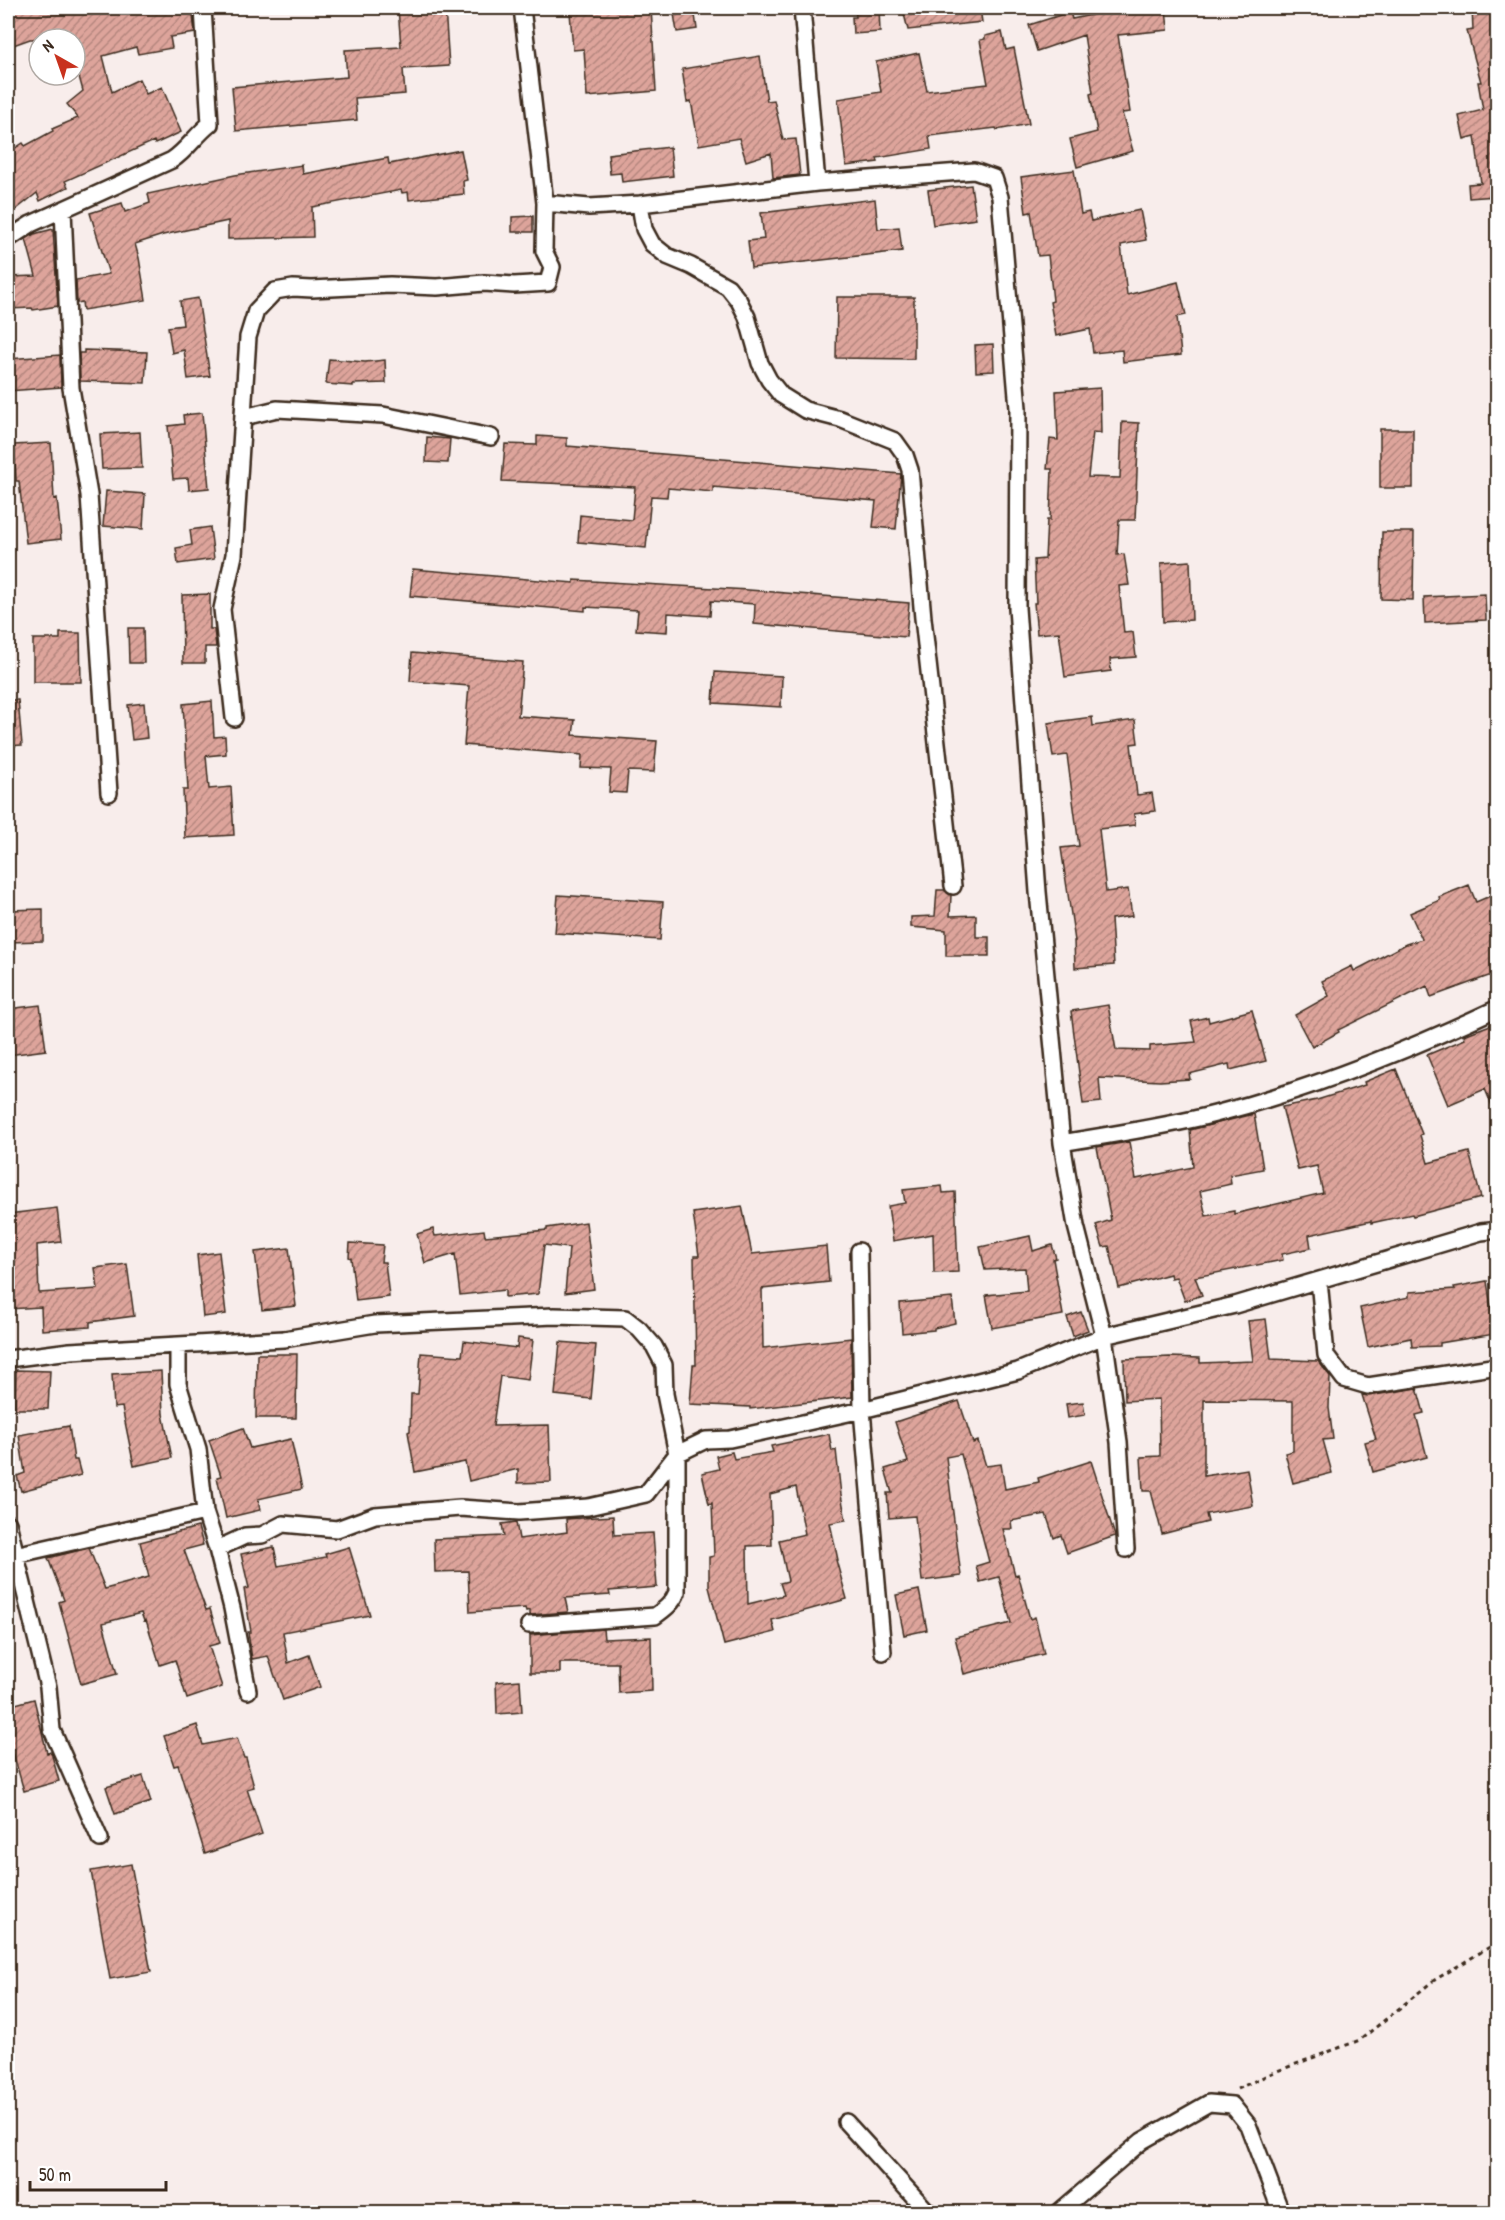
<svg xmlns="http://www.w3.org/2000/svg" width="1505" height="2220" font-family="'Patrick Hand',sans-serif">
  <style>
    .building { fill: url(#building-hatch); stroke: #3b2a1e; stroke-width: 1.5; fill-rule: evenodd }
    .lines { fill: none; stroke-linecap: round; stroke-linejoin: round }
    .street-casing { stroke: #3b2a1e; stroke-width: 20 }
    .path { stroke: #3b2a1e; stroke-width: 3; stroke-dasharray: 4.5 4.5; stroke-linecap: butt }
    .street { stroke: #fff; stroke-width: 15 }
  </style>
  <defs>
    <pattern id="building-hatch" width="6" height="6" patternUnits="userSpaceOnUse" patternTransform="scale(1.5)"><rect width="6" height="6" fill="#dda49b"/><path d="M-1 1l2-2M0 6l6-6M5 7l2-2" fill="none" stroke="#b4867e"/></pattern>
  </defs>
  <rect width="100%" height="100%" fill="#f8edeb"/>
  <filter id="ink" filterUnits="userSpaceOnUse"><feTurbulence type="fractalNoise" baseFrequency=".0167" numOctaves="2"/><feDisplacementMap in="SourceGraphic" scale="12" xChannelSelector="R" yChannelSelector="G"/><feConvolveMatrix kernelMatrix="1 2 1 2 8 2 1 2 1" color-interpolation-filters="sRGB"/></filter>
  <g filter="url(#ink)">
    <path class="building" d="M23,8H192L195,33L170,37L172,48L138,54L136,47L103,56L112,92L139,79L146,94L162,87L181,132L155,144L154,141L65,181L68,187L40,201L37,193L8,216V153L23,143L25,146L53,131L52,129L78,118L67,104L83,91L75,62V39H30L8,47V13Z
      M398,8H445L449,66L403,69L405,94L355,98L357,120L236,131L232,87L347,77L345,50L401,47Z
      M622,8H651L656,91L587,97L584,49L573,50L570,12Z
      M673,8H694L697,29L677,32Z
      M855,8H879L880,32L853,34L852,17H856Z
      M932,8H980L982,22L908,30L904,14Z
      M1124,8H1166L1168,30L1118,35L1130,112L1122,113L1133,151L1077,167L1070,139L1097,132L1090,94L1093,93L1084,35L1037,51L1029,25L1070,12L1072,19Z
      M1472,8H1497V196L1469,198L1468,184L1481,183L1475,136L1464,139L1459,116L1483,110L1478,82H1481L1467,31L1473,30Z
      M1002,32L1006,50L1014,48L1029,124L997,130L996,128L929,136L931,149L877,158L878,162L846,166L838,99L881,92L876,62L919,53L927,91L988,84L980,40L985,39V36Z
      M760,56L767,101L774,100L783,140L796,139L800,175L773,178L771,153L746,161L739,138L699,145L691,101L687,102L682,69Z
      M670,147L673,176L622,182L621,173L610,174L608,154Z
      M461,150L467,180L463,181L464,194L409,200L408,192L402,193L401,190L312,207L313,237L228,239V221L163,235L135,244L139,258L146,300L83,310L82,302L77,303L76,280L109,274L90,213L122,203L125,212L150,203L148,194L235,175L302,165L303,174L388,158L389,164Z
      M1074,170L1081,214L1089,212L1091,221L1140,210L1146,240L1121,245L1127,295L1178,282L1186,315L1177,317L1181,355L1123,362L1122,350L1093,353L1090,329L1056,336L1050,302L1053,301L1048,255L1038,256L1031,212L1026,213L1021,177Z
      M971,185L976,219L933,225L928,190Z
      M875,199L878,229L899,227L902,251L751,268L748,241L764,239L761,213Z
      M533,216V232H512V217Z
      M53,229L58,306L33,310L32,308L8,309V277L36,276L26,239L34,234Z
      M837,297H914V359L836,358Z
      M198,298L210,376L188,379L184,350L172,353L168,327L183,325L180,301Z
      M993,344L994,371L976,372L975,345Z
      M84,350L147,352L145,383L80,381L79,353H84Z
      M60,355L61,387L8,391V359Z
      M329,359L365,362L385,360L386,383L353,384V386L326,384Z
      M1100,388L1101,433L1093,432L1088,477L1120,478L1122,422L1139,423L1135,520H1119L1117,555L1124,554L1129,585L1119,586L1124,633L1133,632L1136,657L1110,659L1111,671L1065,677L1059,632L1037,634L1034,603H1036L1034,560L1045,559L1047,520H1050L1052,469H1047L1050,439L1058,440L1056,391Z
      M202,413L209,488L189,490L188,478L173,479L168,426L184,424L183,415Z
      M1380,429H1413V488H1380Z
      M140,432L142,468L102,469L100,434Z
      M537,436L567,438V446L901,474L896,529L873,527L876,501L713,487V492L668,488L667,497L651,496L646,548L578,542L580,515L632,520L635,487L502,481L505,444L537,445Z
      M427,437L450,439L448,463L426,462Z
      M51,443L54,499L57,498L61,539L26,543L19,481H16L14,445Z
      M106,491L145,494L143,529L103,526Z
      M210,527L214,559L178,564L176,548L192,545L190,530Z
      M1382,532H1414L1413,600L1381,599Z
      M1190,561L1192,620L1163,622L1161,563Z
      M413,569L574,583V580L749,590L909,603L906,637L754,624L755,604L711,601L710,616L668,613L667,632L636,630L638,610L585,607V611L410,596Z
      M210,594V629H214L216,647H205V663H183L182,595Z
      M1485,594L1486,620L1425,623L1424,597Z
      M128,628H143L144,663H129Z
      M60,633H80L81,682H33V639H60Z
      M412,653L523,662L518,716L575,720L573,735L657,741L654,772L628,771L626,793L609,792L611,769L581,768L582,755L464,745L469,686L410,681Z
      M715,672L782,676L781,707L713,703Z
      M8,700H18L22,745L8,746Z
      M212,701L214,737L225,736L226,754L206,756L209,789L231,787L234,835L185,838L183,790H188L183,704Z
      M144,703L147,738L132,740L128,705Z
      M1092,717L1093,726L1135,720L1138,743L1131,744L1137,795L1152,793L1155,811L1134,814L1135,825L1099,829L1106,892L1128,889L1132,916L1111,919L1114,965L1075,968L1074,941H1075L1061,848L1079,846L1067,755L1053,757L1048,723Z
      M1469,885L1476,902L1497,893V973L1431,997L1427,986L1338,1030L1339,1032L1312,1047L1295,1015L1329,996L1322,981L1352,966L1354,971L1406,944L1422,939L1410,913L1440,900L1439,897Z
      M937,890H944L951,895L950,916L976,915V937H989V956H946V930L911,927V917L935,916Z
      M558,895L663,902L660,940L555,933Z
      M43,909V941L8,942V910Z
      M40,1005L46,1050L8,1055V1009Z
      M1108,1005L1116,1050L1150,1051V1046L1196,1042L1191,1021L1208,1017L1209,1022L1252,1010L1266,1061L1230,1070L1229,1064L1189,1074L1190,1079L1160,1081L1099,1078L1101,1102L1083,1104L1071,1011Z
      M1493,1024L1497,1036V1118L1485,1089L1448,1105L1427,1055L1465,1039L1464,1035Z
      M1396,1069L1422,1134L1420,1135L1428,1163L1469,1152L1481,1198L1413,1216L1412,1214L1371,1223V1221L1309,1235L1311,1248L1282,1254L1283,1260L1195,1277L1202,1295L1185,1301L1176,1277L1171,1278L1170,1274L1119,1288L1109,1246L1103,1247L1096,1225L1111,1220L1097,1147L1129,1142L1136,1179L1193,1167L1190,1130L1254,1114L1263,1169L1230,1175L1231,1184L1200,1191L1206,1216L1234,1211V1214L1323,1193L1317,1166L1298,1170L1282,1107L1317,1100L1365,1085L1364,1082Z
      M942,1186L943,1193L955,1192L958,1272L934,1273L933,1234L893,1241L888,1206L905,1203L903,1190Z
      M742,1206L752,1254L826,1246L829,1282L762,1289L763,1348L851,1338L852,1397L750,1409V1407L690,1404L693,1365H696L694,1256H699L693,1213Z
      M57,1208L61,1242L37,1245L39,1293L98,1289L95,1268L127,1264L134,1316L90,1322V1327L42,1330L41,1307L8,1309V1214Z
      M586,1222L594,1289L565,1293L569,1248L544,1245L538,1294L505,1297V1290L460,1295L455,1254L425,1263L417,1234L433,1229L435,1236L484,1230L485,1236L547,1230V1228Z
      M1030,1236L1033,1251L1052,1245L1056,1258L1053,1259L1063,1315L992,1328L986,1295L1027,1291L1025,1268L985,1270L980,1247Z
      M350,1243L383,1245L381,1262H385L389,1297L356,1301L351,1258L349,1257Z
      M289,1248L296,1306L262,1310L255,1252Z
      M219,1252L226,1314L203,1317L197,1255Z
      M1487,1281L1495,1334L1440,1343V1346L1412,1347L1411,1338L1368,1347L1360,1308L1409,1297V1292L1455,1289L1454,1287Z
      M952,1298L955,1323L934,1328V1330L902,1333L900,1303Z
      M1081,1312L1088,1330L1073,1336L1067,1317Z
      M1266,1319L1271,1359L1318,1361L1330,1376L1329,1408L1333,1439L1323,1440L1332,1473L1293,1483L1285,1453L1293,1451V1401L1204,1400V1476L1247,1469L1253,1506L1206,1514L1208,1522L1162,1534L1151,1491H1143L1141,1457L1160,1456L1159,1399L1125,1401L1124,1359L1170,1357L1200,1358V1363L1253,1361L1248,1321Z
      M518,1338L533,1340L528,1380L500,1376L493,1426L549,1425L551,1482L518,1483V1469L469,1481L465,1462L415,1472L408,1432L410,1431L411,1394H418L421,1353L462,1356L464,1341L517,1348Z
      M560,1342L596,1345L591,1399L555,1395Z
      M257,1354H297L296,1418H256Z
      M16,1370L50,1371L48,1409H15Z
      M161,1371L163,1414L172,1458L134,1466L122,1407L114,1408L112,1374Z
      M1417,1388L1424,1413L1416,1415L1427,1457L1373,1472L1365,1442L1376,1439L1362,1395L1369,1396Z
      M959,1401L973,1443L978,1441L986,1466L1001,1464L1005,1489L1039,1482L1038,1478L1091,1461L1115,1536L1067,1553L1061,1535L1054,1538L1046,1514L1011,1521L1012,1529H1003L1015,1575L1018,1574L1030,1619L1035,1617L1044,1654L964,1674L955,1637L1011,1623L999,1577L980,1582L976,1566L989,1562L961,1454L946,1457L961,1576L922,1581L915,1516L889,1518L887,1493H892L885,1469L908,1462L895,1422Z
      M1083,1402L1085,1415L1068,1418L1066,1404Z
      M69,1426L74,1460H77L81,1475L21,1491L17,1476L25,1473L19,1435Z
      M243,1428L250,1448L291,1439L302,1489L258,1499L260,1510L226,1518L217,1477L221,1476L209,1440Z
      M829,1434L832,1451L836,1450L841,1495L846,1520L830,1523L838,1560H836L847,1599L772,1620L775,1632L724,1645L709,1587V1557L714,1556L712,1503L709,1504L702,1473L719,1469L716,1456L732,1452L734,1459L773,1452L771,1446ZM796,1487L805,1534L779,1540L788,1581L780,1583L784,1595L748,1604L747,1546L772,1545L770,1494Z
      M613,1516L614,1535L653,1533L657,1587L609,1591L610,1595L565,1598L568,1612L530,1615V1610L526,1611L525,1608L470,1612L468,1571L435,1572L434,1539L504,1536L502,1524L516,1522L519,1539L567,1532L566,1519Z
      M198,1527L203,1545L184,1550L206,1610L210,1609L220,1643L209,1646L222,1687L187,1699L175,1660L160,1665L146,1620L144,1621L141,1613L103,1623L117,1674L81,1684L59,1602L64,1600L48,1558L89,1548L105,1589L149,1577L140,1542Z
      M274,1547L278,1566L326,1557L325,1554L349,1547L370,1615L283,1632L288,1663L309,1655L320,1687L283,1700L268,1656L252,1659L248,1632H251L244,1589L249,1588L241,1554Z
      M919,1590L927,1630L904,1635L896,1595Z
      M603,1629L604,1639L651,1637L652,1691L619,1693L618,1663H560V1673H530V1635Z
      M520,1680L522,1712L497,1714L496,1682Z
      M34,1699L47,1753L51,1752L59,1781L24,1791L10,1742L8,1743V1706Z
      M197,1725L203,1745L237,1738L244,1758H246L254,1787L247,1789L262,1834L205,1854L178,1765L174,1766L164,1736Z
      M143,1776L151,1802L115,1814L106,1787Z
      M131,1864L151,1972L110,1979L91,1871Z"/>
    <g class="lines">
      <g class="street-casing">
        <path id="street" d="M802,8L817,183
          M545,203L589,207L640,204L817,183L974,171L994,178L1000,197L1018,408L1017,608L1038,892L1062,1143L1076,1226L1104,1336L1119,1442L1126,1549
          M640,204L644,229L652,244L667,256L691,266L728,287L739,301L747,317L760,363L769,380L781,395L805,410L840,419L895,441L905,455L910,470L923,618L953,886
          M63,210L71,388L89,495L109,793
          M8,239L31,224L172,160C187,150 196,135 210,124L203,8
          M244,417L277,409L383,415L491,437
          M234,718L222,609L234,555L248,337L256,311L275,291L293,288L312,289L390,285L437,287L484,283L514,285L548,283L552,267L544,251L545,203L522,8
          M1062,1143C1113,1134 1165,1127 1215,1114C1312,1089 1407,1051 1498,1008
          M859,1251L862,1410L883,1652
          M1319,1280L1326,1355L1344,1379L1368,1386L1498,1366
          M178,1346V1384L198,1449L205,1512L217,1549L232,1608L248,1691
          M8,1359L70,1351L284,1339L375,1324L554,1316L625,1318L639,1329L654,1346L664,1365L665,1394L677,1454V1592C673,1603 665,1609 655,1616L529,1625
          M8,1523L48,1687L52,1730L100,1839
          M217,1549L245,1536L262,1535L283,1524L337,1529L375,1515L460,1508L519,1512L588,1507L646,1494L677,1454L706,1440L730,1439L862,1410L1018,1371L1104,1336L1235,1305L1481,1232L1498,1230
          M15,1555L205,1512
          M846,2122L928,2212
          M1059,2212L1142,2141L1209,2103L1232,2105L1248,2125L1281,2212"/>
      </g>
      <path class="path" d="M1237,2089L1272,2073L1360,2040L1433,1981L1498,1942"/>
      <use href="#street" class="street"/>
    </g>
  </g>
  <rect width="1505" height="2220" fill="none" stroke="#fff" stroke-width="30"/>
  <rect x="15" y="15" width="1475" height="2190" fill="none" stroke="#3b2a1e" stroke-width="2" filter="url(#ink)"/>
  <g transform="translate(57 57) rotate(320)"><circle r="28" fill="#ffffff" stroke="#b1aaa5" stroke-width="1.5"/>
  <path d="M0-4.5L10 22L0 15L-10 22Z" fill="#c8321e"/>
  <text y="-9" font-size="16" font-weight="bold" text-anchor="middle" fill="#3b2a1e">N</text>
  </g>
  <path d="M30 2181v9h136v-9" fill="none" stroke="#3b2a1e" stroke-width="3"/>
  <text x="39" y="2181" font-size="18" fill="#3b2a1e" stroke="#ffffff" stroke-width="4.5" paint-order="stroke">50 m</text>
</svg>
